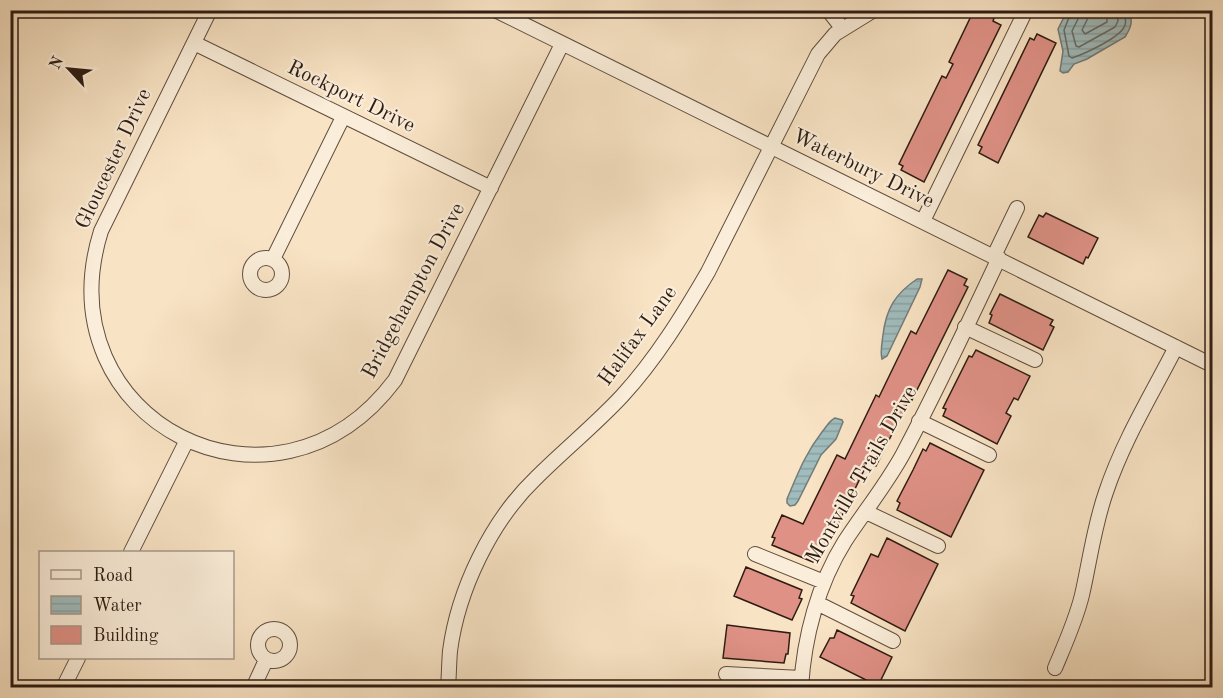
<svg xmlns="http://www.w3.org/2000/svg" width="1223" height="698" font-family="'Old Standard TT',serif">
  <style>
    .water { fill: url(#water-rules); stroke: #727c79; stroke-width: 1.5 }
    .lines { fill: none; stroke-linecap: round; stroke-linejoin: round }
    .shore { stroke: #676c68; stroke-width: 1.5 }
    .building { fill: #df9186; stroke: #2e1c13; stroke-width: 1.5 }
    .minor-casing { stroke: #604e3f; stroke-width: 16 }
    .minor { stroke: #faedd9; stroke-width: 14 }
    .labels { text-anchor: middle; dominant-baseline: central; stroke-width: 4.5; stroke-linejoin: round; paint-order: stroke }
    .street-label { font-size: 21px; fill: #2e1c13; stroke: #faedd9 }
  </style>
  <defs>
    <pattern id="water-rules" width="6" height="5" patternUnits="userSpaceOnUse" patternTransform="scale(1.5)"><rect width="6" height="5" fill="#a0bcbd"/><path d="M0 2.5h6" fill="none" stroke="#8aa1a2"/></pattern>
  </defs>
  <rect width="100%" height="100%" fill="#f8e3c4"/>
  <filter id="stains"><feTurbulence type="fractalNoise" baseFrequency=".00333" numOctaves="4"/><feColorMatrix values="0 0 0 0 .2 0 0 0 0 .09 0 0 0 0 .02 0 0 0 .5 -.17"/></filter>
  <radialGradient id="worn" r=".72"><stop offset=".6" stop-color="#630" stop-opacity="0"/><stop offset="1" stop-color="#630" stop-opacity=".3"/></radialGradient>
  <path class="water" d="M1126,11L1130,14C1133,23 1130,29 1125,37L1087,59L1074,64L1068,72L1063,73L1060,71L1063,51L1058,29L1067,11Z
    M917,279H922L920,287L887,356L882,359C880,352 882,343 883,335C886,309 895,294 917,279Z
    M835,418L842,420L843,422L836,439L821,455L798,501L795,505L790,506L787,503V499C798,473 805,454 822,432C827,426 829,421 835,418Z"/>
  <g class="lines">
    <path class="shore" d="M1072,10L1064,30L1069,56L1072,58C1084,54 1122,37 1125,25C1127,19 1124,16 1123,10
      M1080,10L1079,17L1072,31L1076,46L1079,47L1115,27L1118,21L1116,10
      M1089,10L1087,20L1082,30L1085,34L1107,22V10"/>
  </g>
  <path class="building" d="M974,10H979L994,18L993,21L1001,25L924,182L901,170L903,166L899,164L942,76L946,78L953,64L949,62Z
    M1037,34L1056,43L998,163L979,153L982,147L978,145L1030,38L1034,40Z
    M1046,213L1098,238L1088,258L1086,257L1083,264L1028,237L1039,215L1043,217Z
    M948,270L967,279L964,285L968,287L912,400L910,398L876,466L868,462L838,524L830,520L824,533L828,535L819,556L817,555L813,562L772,545L775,538L772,537L782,515L803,524L837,455L845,459L876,395L879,397L911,331L916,334Z
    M1000,294L1053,320L1050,325L1054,327L1043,350L989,323L992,315L990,314Z
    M976,350L1030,376L1018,400L1014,398L1006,413L1011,416L997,444L943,416L946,409L943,408L969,356L972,357Z
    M930,443L984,470L951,537L897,510L900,503L897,501L913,470L923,449L926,451Z
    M887,538L938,564L905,631L851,603L854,596L851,595L871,554L878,557Z
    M746,567L802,590L799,598L802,599L792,620L734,596Z
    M727,625L790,633L788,654H786L784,663L723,658Z
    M837,630L892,657L878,686L820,657L830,638H834Z"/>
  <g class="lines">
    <g class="minor-casing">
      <path id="minor" d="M210,10L101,231C42,421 275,540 395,380L562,44
        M495,10L1212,365
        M828,10L843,29
        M194,43L491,188
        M923,221L1026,10
        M994,256L1017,208
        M250 274a16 16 0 1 1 32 0a16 16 0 1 1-32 0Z
        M273,259L343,117
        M965,327L1035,360
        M919,421L989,455
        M866,512L938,546
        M131,552L187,440
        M755,554L824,582
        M817,603L893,641
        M258 645a16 16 0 1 1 32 0a16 16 0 1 1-32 0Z
        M1055,668C1065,644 1076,620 1082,595C1090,560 1094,526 1106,492C1123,441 1152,394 1176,347
        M726,674L801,678
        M63,688L78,658
        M253,688L266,660
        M448,688C449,675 449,663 450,651C458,590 491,521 536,478C564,450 595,425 622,396C656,359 683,315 708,272L818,54L835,34L874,10
        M801,688C804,637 818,584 845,541C864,512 886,485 903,454C937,390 968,324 999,258"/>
    </g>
    <use href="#minor" class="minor"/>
  </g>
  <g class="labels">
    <g class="street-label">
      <text transform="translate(351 97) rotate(26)">Rockport Drive</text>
      <text transform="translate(114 159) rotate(-65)">Gloucester Drive</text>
      <text transform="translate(863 169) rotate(26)">Waterbury Drive</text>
      <text transform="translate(414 291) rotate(-62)">Bridgehampton Drive</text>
      <text transform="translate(638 336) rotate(-54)">Halifax Lane</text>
      <text transform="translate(862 475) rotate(-60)">Montville Trails Drive</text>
    </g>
  </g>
  <rect width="1223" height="698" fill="none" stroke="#f8e3c4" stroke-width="36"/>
  <rect x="12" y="12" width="1199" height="674" fill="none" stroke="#2e1c13" stroke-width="3"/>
  <rect x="18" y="18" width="1187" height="662" fill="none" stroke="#2e1c13" stroke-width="1.5"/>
  <rect x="39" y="551" width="195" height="108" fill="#faedd9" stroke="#a8998a" stroke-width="1.5"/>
  <rect x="51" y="570" width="30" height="9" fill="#faedd9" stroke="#a8998a" stroke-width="1.5"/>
  <text x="93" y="581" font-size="18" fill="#2e1c13">Road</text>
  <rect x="51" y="596" width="30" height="18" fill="url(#water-rules)" stroke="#a8998a" stroke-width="1.5"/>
  <text x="93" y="611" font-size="18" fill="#2e1c13">Water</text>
  <rect x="51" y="626" width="30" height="18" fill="#df9186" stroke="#a8998a" stroke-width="1.5"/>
  <text x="93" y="641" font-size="18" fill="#2e1c13">Building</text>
  <g transform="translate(69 69) rotate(296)" stroke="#faedd9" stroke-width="4.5" paint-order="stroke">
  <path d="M0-4.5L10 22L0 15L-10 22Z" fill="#2e1c13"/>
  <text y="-9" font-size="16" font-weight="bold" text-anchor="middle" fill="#2e1c13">N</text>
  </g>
  <rect width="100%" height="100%" filter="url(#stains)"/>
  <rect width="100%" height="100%" fill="url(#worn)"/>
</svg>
